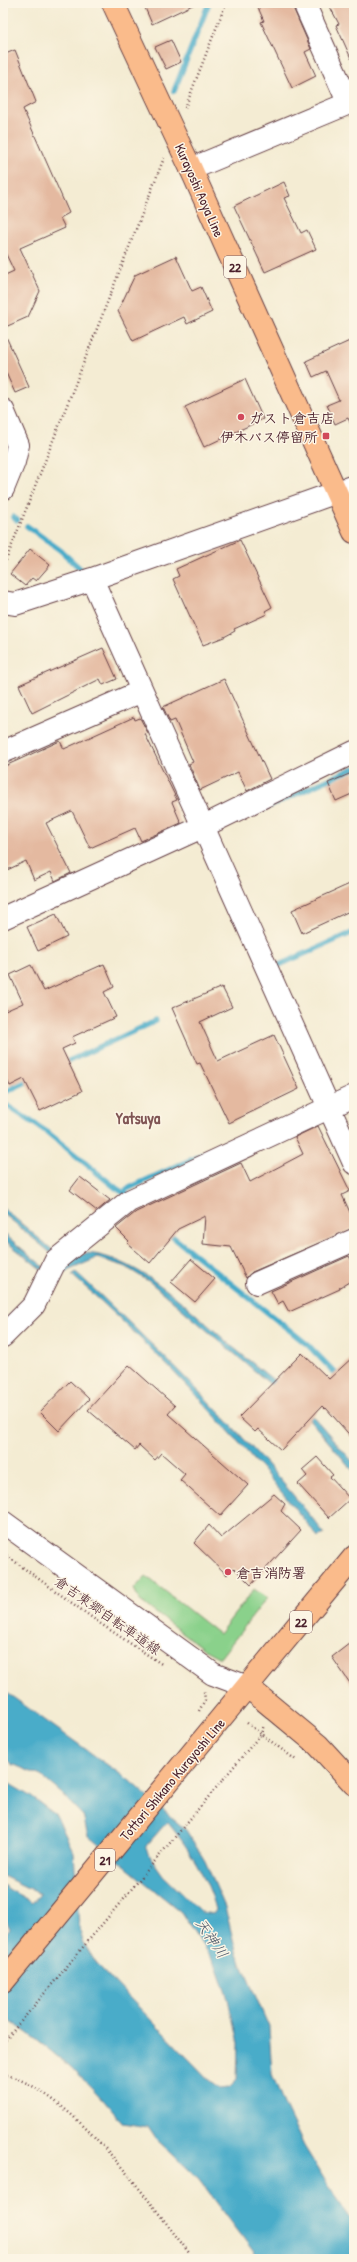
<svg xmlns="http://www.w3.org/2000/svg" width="357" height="2262" font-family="'Patrick Hand','Klee One',sans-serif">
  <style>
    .green { fill: #8ad18b; stroke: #6a785b }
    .water { fill: #4aacc9; stroke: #4a667a; fill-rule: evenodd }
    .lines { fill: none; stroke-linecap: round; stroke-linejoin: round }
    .stream { stroke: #4aacc9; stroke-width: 5.5 }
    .building { fill: #e4b9a0 }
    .minor-casing { stroke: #643e44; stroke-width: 24 }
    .primary-casing { stroke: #643e44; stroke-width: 24 }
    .path { stroke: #643e44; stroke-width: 2.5; stroke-dasharray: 1 3; stroke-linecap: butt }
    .minor { stroke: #fff; stroke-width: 22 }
    .primary { stroke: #fabb8b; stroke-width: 22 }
    .poi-dot { fill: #d1495b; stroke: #fcf5e5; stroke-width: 1.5 }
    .labels { text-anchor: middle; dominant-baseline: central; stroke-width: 3; stroke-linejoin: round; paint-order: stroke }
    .shield { fill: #fcf5e5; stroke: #7f5f63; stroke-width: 1 }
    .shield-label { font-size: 13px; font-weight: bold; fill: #4a1f2b }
    .street-label { font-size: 14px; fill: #4a1f2b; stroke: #fcf5e5 }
    .poi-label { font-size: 14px; font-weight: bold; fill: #4a1f2b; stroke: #fcf5e5; text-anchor: start }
    .water-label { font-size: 15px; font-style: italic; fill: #4a576a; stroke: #fcf5e5 }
    .quarter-label { font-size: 16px; font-weight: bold; fill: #805554; stroke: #fcf5e5 }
  </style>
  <rect width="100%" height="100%" fill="#fcf5e5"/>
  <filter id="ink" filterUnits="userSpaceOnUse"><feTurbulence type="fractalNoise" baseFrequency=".025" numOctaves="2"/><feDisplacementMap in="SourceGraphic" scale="8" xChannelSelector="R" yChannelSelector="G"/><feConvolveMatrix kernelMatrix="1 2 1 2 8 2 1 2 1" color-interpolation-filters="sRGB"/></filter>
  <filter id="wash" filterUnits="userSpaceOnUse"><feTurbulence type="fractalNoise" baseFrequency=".012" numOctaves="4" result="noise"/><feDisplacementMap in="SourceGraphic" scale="16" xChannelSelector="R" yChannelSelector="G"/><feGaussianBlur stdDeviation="0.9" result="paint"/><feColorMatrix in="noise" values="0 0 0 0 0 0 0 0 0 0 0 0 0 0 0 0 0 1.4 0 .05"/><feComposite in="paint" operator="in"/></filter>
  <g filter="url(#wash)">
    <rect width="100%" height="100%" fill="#f4ecd3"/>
    <path class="green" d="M146,1576L219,1634L254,1589L267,1598L220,1658L205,1650L140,1601L134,1589Z"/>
    <path class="water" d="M3,1208L55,1252L53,1255L3,1213Z
      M3,1233L44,1267L42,1270L3,1239Z
      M86,1253C141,1257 194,1314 234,1348C258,1368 284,1387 306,1409C323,1426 338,1446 354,1463V1472L303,1412L150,1282L124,1266L97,1258L56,1276V1266Z
      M76,1272C163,1354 250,1438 324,1533L318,1537C244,1444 162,1354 72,1275Z
      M3,1690L130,1781L186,1830L205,1861L225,1907L236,1951L269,2027L272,2074L284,2104L304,2146L331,2190L354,2222V2259H259L199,2179L156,2139L148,2127L122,2123C91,2081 46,2045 3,2016V1937L10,1929L3,1914V1885C13,1893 22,1895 32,1903L40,1894L3,1876V1780L30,1796L56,1815L74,1853L79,1926L83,1942L96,1963L214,2085L220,2089L229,2088L237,2080L238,2044L228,1999L217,1968L192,1929L181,1912L88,1836L83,1816L61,1793L41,1776L12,1764L3,1755ZM167,1822C186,1843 210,1882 216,1910L213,1914L201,1912L163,1875L151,1858L146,1846Z"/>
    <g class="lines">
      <path class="stream" d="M174,91L209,3
        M13,517L17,520
        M27,526L60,550L85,573
        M263,809L354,768
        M279,965L354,932
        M62,1064L156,1021
        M3,1093L32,1079
        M3,1103L47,1132L116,1188L127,1195
        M127,1189L227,1143
        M168,1233L308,1345L340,1378"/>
    </g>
    <g id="blocks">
      <path class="building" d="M143,3H197L152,24Z
        M256,3H291L311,49L305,52L316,76L292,88L261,22L264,21Z
        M328,3H354V65L336,25L339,24Z
        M171,40L181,62L166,69L155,47Z
        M15,50L36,102L23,109L69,213L60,218L65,228L20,248L40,291L28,317L3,328V276L14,271L3,248V55Z
        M284,182L290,196L284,198L301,233L307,230L316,249L265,272L234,206Z
        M176,256L192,291L201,287L212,312L187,324L184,317L133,341L118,311L135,275Z
        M3,330L29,387L15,393L3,366Z
        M354,339V432L348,418L335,424L327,405L339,400L326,371L313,377L306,361Z
        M245,379L263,419L204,447L185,407Z
        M240,540L272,607L265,611L267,614L234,629L235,631L224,637L203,645L173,579L179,576L176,569Z
        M30,549L50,565L36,581L32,578L25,586L10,574Z
        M103,648L117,679L103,685L100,679L32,713L19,685Z
        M224,679L270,779L247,791L238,772L200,790L189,764L193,762L175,720L170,722L163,707Z
        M134,717L135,720L140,718L148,733L145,734L177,800L172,802L181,823L141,841L135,828L90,848L72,811L46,823L71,873L55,881L51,872L34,880L26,861L3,872V767L60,741L64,749Z
        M354,772V793L336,801L328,783Z
        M354,882V909L302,933L292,910Z
        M56,914L67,937L38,951L27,927Z
        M104,964L114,987L104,992L116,1017L72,1037L75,1043L62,1049L82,1091L40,1111L24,1079L10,1086L3,1072V1012L23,1003L10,975L31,965L44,991Z
        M222,987L232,1007L200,1022L218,1061L274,1035L299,1089L229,1123L200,1063L197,1064L172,1008Z
        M318,1126L350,1191L342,1195L354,1221V1228L252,1272L246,1278L231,1247L203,1244L205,1216L178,1229L150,1263L127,1243L129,1241L116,1228L136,1212L241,1163L250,1182L303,1154L295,1137Z
        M80,1177L110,1200L97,1211L70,1190Z
        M349,1256L354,1265V1279L339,1288L340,1289L289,1312L283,1301L278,1304L271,1291Z
        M191,1259L215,1279L195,1302L171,1282Z
        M302,1353L329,1379L354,1356V1440L326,1408L325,1409L322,1406L281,1450L258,1429L255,1432L239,1417Z
        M129,1365L175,1406L168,1414L248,1485L220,1516L180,1480L185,1474L161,1453L155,1460L139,1445L135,1450L88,1410Z
        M70,1381L89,1399L59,1431L40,1412Z
        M317,1457L333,1475L330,1477L350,1499L329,1518L298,1484L307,1476L302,1470Z
        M274,1494L285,1504L281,1511L301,1530L251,1585L234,1568L227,1575L194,1543L209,1525L221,1538Z
        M354,1640V1689L332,1657Z"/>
    </g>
  </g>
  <g filter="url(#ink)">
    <use href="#blocks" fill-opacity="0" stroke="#643e44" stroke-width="1"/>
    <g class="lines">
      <g class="minor-casing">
        <path id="minor" d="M304,3L349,104
          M191,169L354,101
          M3,410L18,445L14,462L3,489
          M92,579L354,1163
          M3,602L15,604L92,579L354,486
          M3,752L142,691
          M3,918L202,827L354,752
          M257,1283L354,1240
          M3,1336L34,1305L56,1260L129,1201L354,1096
          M3,1522L213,1674L248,1687"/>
      </g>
      <g class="primary-casing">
        <path id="primary" d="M113,3L191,169L354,532
          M248,1687L318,1745L354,1784
          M3,1982L354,1557"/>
      </g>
      <path class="path" d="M185,108L226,3
        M3,568L164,158
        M3,1553L101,1624L163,1665
        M199,1711L205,1700L204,1691
        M247,1723L261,1734L264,1725
        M3,2043L261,1734L296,1760
        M3,2074C75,2092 149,2203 194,2259"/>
      <use href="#minor" class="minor"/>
      <use href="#primary" class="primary"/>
    </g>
  </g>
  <g class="poi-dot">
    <circle cx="241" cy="417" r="4"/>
    <rect x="322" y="432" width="8" height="8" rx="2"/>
    <circle cx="228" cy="1572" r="4"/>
  </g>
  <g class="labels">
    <g class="shield">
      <rect x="224" y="256" width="22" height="22" rx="3"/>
      <rect x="290" y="1611" width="22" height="22" rx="3"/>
      <rect x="95" y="1849" width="20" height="22" rx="3"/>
    </g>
    <g class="shield-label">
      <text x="235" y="267">22</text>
      <text x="301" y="1622">22</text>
      <text x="105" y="1860">21</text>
    </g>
    <g class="street-label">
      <text transform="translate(200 190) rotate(66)">Kurayoshi Aoya Line</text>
      <text transform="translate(108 1615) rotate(35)">倉吉東郷自転車道線</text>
      <text transform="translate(172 1779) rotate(-50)">Tottori Shikano Kurayoshi Line</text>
    </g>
    <g class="poi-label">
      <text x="249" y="417">ガスト倉吉店</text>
      <text x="318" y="436" text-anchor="end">伊木バス停留所</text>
      <text x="236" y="1572">倉吉消防署</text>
    </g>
    <g class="water-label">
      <text transform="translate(212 1938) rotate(56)">天神川</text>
    </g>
    <g class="quarter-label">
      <text x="138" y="1118">Yatsuya</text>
    </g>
  </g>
  <rect width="357" height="2262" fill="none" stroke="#fcf5e5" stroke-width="16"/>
</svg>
